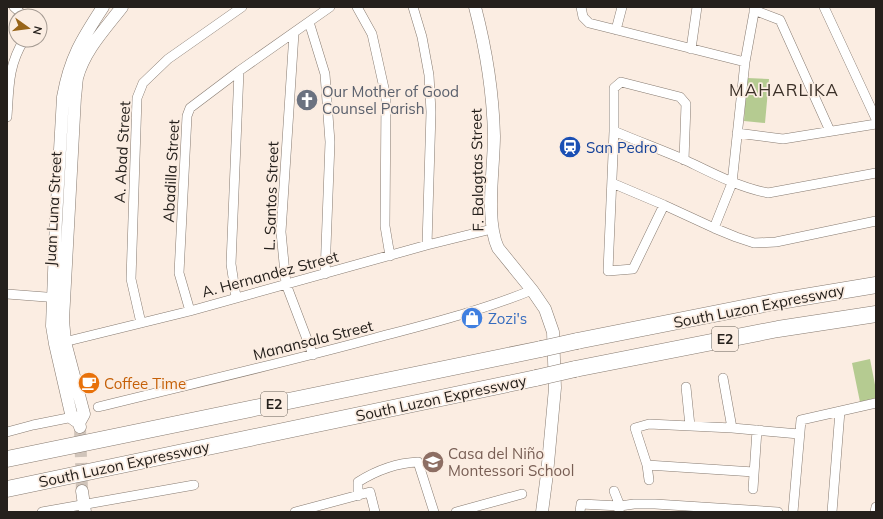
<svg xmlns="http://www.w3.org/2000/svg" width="883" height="519" font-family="Mulish,sans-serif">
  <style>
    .pitch { fill: #b5cb91 }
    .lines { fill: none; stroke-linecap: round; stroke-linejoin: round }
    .secondary-tunnel { stroke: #d0c4ba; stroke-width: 12; stroke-dasharray: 12 6; stroke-linecap: butt }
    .street-casing { stroke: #877b71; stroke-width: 10 }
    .secondary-casing { stroke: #877b71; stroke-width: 13 }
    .highway-casing { stroke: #877b71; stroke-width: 17 }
    .street { stroke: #fff; stroke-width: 9 }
    .secondary { stroke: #fff; stroke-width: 12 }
    .highway { stroke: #fff; stroke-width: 16 }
    .highway-bridge-casing { stroke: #877b71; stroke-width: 17; stroke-linecap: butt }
    .highway-bridge { stroke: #fff; stroke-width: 16 }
    .labels { text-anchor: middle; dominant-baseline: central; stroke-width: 3.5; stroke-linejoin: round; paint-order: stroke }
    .shield { fill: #fbede2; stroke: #655e57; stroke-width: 1 }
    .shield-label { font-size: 14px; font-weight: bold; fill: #25201c }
    .worship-label { font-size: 15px; fill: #5b616d; stroke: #fbede2; text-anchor: start }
    .transit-label { font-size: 15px; fill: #164399; stroke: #fbede2; text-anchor: start }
    .street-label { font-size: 15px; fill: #25201c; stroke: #fbede2 }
    .shop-label { font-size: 15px; fill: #366cbe; stroke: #fbede2; text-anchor: start }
    .food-label { font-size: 15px; fill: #c56008; stroke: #fbede2; text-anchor: start }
    .education-label { font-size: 15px; fill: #785e54; stroke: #fbede2; text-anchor: start }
    .quarter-label { font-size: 17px; letter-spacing: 1px; fill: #3b3028; stroke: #fbede2 }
  </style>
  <rect width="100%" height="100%" fill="#fbede2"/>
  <path class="pitch" d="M747,78L769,79L765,123L744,121Z
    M870,359L876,390V398L860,402L852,363Z"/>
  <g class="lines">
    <path class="secondary-tunnel" d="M80,427L82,491"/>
    <g class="street-casing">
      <path id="street" d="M14,7L24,16
        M357,7L372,34L386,97L385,226L390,256
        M413,7L422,37L429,75L431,112L427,245
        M581,7L583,17L589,23L745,62
        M824,7L876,119
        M754,10L780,20L830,131
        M309,22L325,74L330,142L325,274
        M616,30L622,7
        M294,33L281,232L286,284L313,355
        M691,49L697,7
        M7,117C9,88 8,65 24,40
        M614,131C637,141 662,150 685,160C712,173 738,187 768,193L876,173
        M737,133L783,139L876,124
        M612,183L664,205L714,228L736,237L754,243L776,242L876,221
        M664,205L633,269L608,271L614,131V88L621,82L680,97L686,104L684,160
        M714,228L732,183L745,62L755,7
        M7,294L59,298
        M236,297L231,264L239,71
        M190,311L179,273L187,116L190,108L239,71L330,7
        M141,323L131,279L137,98L143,83L168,59L242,7
        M60,343L190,311L427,245L492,229
        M723,378L732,428
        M686,387L690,426
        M98,407C191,384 283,363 375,338C428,324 481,311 532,290
        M7,432L33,425L78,416
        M647,465L754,472
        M649,480L647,465L635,428L649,424L732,428L799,434
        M753,489L757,430
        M614,491L620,506L619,511
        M358,496V482C377,470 396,463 418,462L434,512
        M42,512L194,485
        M295,512L370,492L375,512
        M456,512L522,494
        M580,512L581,504L620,506L634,504H655L778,512
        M793,512L801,420L876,403
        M832,512L840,411
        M875,512L876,507"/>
    </g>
    <g class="secondary-casing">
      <path id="secondary" d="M475,7C486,49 493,93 494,136C494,168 485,220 498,248L532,290L545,309L553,332L555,388L547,474L542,512
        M79,423L72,418L55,344L52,326L56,220L63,97C70,58 82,39 103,7
        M80,427L79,423L84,414L65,342L63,320L75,97C76,91 76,84 77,78C84,51 105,29 122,7
        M82,491L85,512"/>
    </g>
    <g class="highway-casing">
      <path id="highway" d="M577,341L774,302L876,285
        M575,369L778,329L876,314
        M7,459L541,349
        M7,489L536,378"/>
    </g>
    <use href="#street" class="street"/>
    <use href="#secondary" class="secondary"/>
    <use href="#highway" class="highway"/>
    <g class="highway-bridge-casing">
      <path id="highway-bridge" d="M541,349L577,341
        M536,378L575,369"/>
    </g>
    <use href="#highway-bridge" class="highway-bridge"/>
  </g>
  <defs>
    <g id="church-disc" transform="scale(1.15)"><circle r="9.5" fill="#6b7280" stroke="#fbede2"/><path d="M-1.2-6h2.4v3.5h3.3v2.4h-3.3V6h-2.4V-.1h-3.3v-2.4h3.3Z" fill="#fff"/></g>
    <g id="station-disc" transform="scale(1.15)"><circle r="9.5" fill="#1a4fb4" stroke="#fbede2"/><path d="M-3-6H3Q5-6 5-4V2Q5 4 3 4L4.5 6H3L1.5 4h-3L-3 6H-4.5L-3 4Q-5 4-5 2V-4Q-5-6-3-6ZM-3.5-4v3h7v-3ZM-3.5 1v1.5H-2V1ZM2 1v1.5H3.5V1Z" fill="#fff"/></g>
    <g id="shop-disc" transform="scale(1.15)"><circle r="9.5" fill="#3f7fe0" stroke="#fbede2"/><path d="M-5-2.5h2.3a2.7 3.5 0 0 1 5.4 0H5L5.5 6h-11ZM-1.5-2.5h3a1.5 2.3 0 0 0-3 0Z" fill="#fff"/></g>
    <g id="cafe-disc" transform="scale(1.15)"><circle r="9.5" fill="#e8710a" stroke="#fbede2"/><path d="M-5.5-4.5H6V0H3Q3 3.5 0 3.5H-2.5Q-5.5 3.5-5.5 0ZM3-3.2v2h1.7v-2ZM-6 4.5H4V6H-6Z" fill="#fff"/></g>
    <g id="school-disc" transform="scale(1.15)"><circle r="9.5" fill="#8d6e63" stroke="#fbede2"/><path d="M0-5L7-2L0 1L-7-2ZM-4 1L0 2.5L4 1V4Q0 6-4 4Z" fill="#fff"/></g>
  </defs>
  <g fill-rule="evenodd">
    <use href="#church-disc" x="307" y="100"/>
    <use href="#station-disc" x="570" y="147"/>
    <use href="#shop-disc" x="472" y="318"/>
    <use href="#cafe-disc" x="89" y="383"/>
    <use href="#school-disc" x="433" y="462"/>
  </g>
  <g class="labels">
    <g class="shield">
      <rect x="712" y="327" width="26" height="24" rx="3"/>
      <rect x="261" y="392" width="26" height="24" rx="3"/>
    </g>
    <g class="shield-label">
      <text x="725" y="339">E2</text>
      <text x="274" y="404">E2</text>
    </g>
    <g class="worship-label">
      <text x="322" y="91">Our Mother of Good<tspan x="322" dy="17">Counsel Parish</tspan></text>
    </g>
    <g class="transit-label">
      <text x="586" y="147">San Pedro</text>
    </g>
    <g class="street-label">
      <text transform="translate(122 152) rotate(-87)">A. Abad Street</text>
      <text transform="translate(477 170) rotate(-91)">F. Balagtas Street</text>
      <text transform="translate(171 171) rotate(-87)">Abadilla Street</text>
      <text transform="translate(271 196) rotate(-88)">L. Santos Street</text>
      <text transform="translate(53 209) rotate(-87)">Juan Luna Street</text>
      <text transform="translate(270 274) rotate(-15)">A. Hernandez Street</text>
      <text transform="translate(759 306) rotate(-11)">South Luzon Expressway</text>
      <text transform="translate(313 340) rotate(-14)">Manansala Street</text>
      <text transform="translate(441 398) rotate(-12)">South Luzon Expressway</text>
      <text transform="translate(124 464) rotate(-12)">South Luzon Expressway</text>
    </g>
    <g class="shop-label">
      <text x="488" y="318">Zozi's</text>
    </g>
    <g class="food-label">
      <text x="104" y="383">Coffee Time</text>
    </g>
    <g class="education-label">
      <text x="448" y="453">Casa del Niño<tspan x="448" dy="17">Montessori School</tspan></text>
    </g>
    <g class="quarter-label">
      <text x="784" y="89">MAHARLIKA</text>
    </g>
  </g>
  <rect width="883" height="519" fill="none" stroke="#25201c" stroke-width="16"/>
  <g transform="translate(28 28) rotate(104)"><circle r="19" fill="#fbede2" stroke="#a59b93"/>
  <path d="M0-3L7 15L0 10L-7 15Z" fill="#98651a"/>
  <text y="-6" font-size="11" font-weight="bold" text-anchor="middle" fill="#25201c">N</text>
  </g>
</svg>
